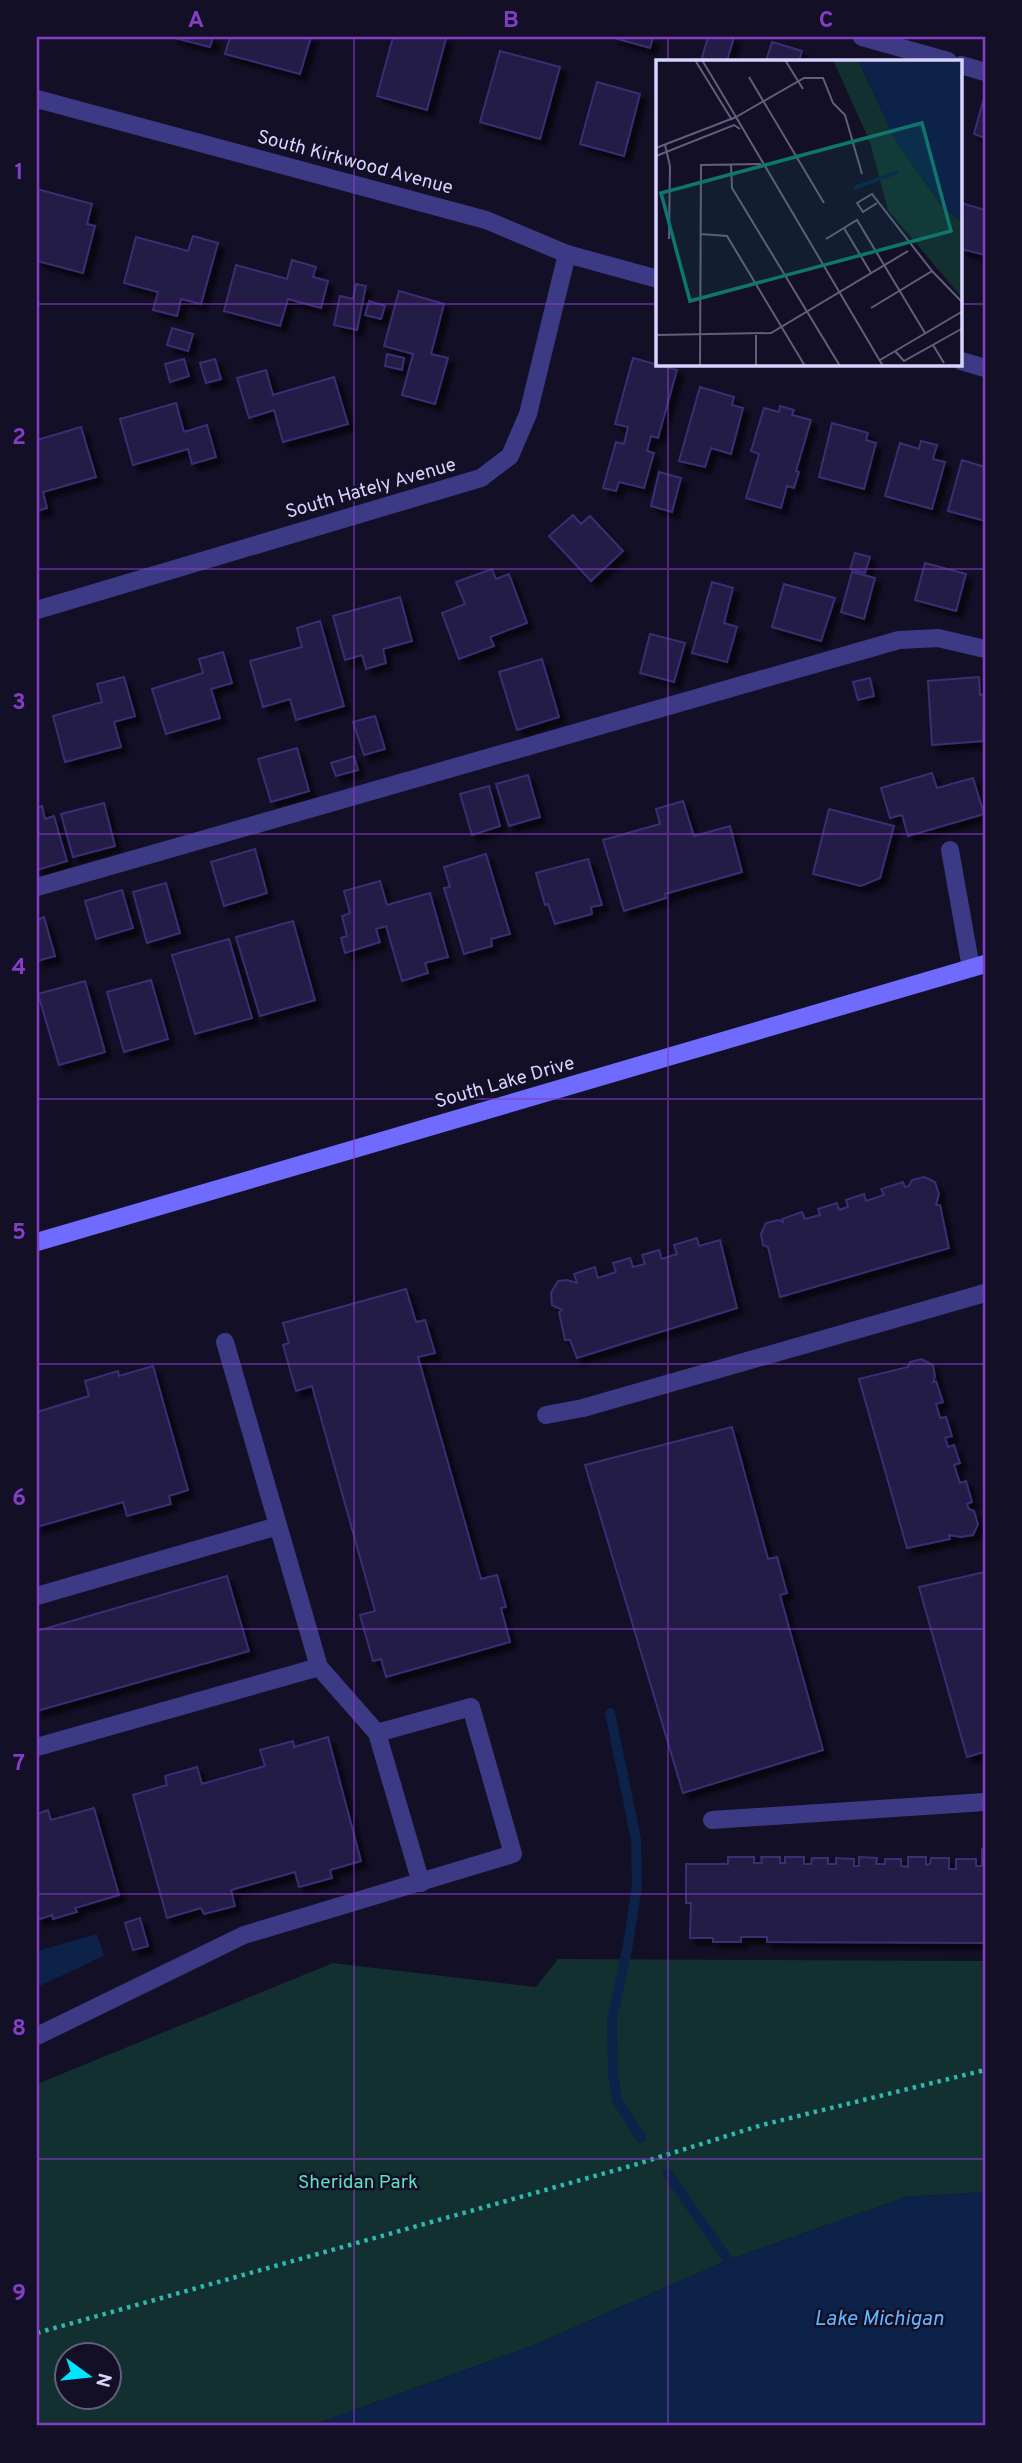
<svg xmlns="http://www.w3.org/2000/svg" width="1022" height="2463" font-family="Overpass,sans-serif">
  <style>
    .green { fill: #12302f; fill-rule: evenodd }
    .water { fill: #0c2248 }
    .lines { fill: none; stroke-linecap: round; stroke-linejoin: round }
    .stream { stroke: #0c2248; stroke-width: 10 }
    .building { fill: #241b47; stroke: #3b2d73; stroke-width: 2; filter: url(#shadow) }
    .path { stroke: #2fb8b0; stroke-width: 4.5; stroke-dasharray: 3.5 5; stroke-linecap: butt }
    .lane { stroke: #3d3a85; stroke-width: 18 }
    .street { stroke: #3d3a85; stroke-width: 18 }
    .secondary { stroke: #6f6bff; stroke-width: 18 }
    .grid { fill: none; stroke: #843dc5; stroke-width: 2; stroke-opacity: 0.55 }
    .labels { text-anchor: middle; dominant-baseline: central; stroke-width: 5; stroke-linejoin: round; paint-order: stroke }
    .street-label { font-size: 19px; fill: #d9d4ff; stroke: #130f26 }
    .park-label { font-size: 19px; fill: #5fe0c0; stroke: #130f26 }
    .water-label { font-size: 21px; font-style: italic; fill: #62b6ff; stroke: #130f26 }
    .inset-river { fill: none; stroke: #0c2248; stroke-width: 3.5 }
    .inset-road { fill: none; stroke: #625e7d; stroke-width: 2 }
    .view { fill: #0f766e; fill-opacity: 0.15; stroke: #0f766e; stroke-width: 3.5 }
    .inset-edge { fill: none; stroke: #d9d4ff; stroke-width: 3.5 }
    .neatline { fill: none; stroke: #843dc5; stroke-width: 2.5 }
    .grid-label { font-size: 23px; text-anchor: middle; font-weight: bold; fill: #843dc5 }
  </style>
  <defs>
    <filter id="shadow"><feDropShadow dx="6" dy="6" stdDeviation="2" flood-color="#0009"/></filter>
  </defs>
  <rect width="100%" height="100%" fill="#130f26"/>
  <path class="green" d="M558,1959L985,1961V2192L906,2197L728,2260L534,2345L310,2426H37V2084L333,1963L536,1987ZM66,2354H108V2396H66Z"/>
  <path class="water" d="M97,1934L104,1956L37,1987V1951Z
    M985,2192V2426H310L534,2345L728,2260L906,2197Z"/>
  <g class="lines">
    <path class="stream" d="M610,1713L636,1839L637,1886L628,1944L612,2020L613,2072L617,2100L641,2138
      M668,2174L728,2260"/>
  </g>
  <path class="building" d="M171,37H213L210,47Z
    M230,37H311L300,74L225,54Z
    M393,37L446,38L427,110L377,96Z
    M611,37H653L650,48Z
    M708,37H734L727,61H701Z
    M772,42L802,51L799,61H766Z
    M500,51L560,67L540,139L480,122Z
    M597,82L640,94L624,156L580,144Z
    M984,98H985V138L974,134Z
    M37,189L92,204L87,224L95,226L83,273L37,261Z
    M961,203L985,210V255L961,249Z
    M193,236L218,243L201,304L181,299L177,316L153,310L158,292L124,283L136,237L188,251Z
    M292,260L316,267L313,277L328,281L321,308L288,299L280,326L224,311L236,265L287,279Z
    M356,284L366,286L357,330L334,325L340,296L353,299Z
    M399,291L444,304L431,354L448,358L435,404L402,395L413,354L384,346Z
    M369,301L385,306L381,319L365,315Z
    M172,328L193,334L188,351L167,345Z
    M387,354L404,358L402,370L385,366Z
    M633,358L677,370L658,438L651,436L647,451L654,453L644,488L619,482L616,491L603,488L616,442L624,444L628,427L615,424Z
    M184,359L189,376L170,382L165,364Z
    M215,359L221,379L206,383L200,363Z
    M266,370L273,395L334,377L348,424L283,442L274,410L249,418L237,378Z
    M700,387L734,397L732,405L743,408L731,454L711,448L705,467L679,461Z
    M176,403L184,432L207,425L216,457L192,464L188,449L133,465L120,419Z
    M780,406L794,410L792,415L811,420L796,471L799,472L794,488L787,486L781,508L746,498L759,454L751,451L764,408L779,412Z
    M832,423L868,433L866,440L876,443L864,489L819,477Z
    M81,427L96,477L43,492L47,508L37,511V440Z
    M921,441L937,445L933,459L945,462L932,509L885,496L900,443L919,449Z
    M962,460L985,467V521L948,511Z
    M659,472L681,478L672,512L651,506Z
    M573,515L581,524L590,516L623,551L591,581L549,536Z
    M855,553L870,557L865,573L850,569Z
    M925,563L966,574L956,611L915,600Z
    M492,569L496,579L509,574L527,623L490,637L494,646L459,659L442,613L465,604L456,582Z
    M852,572L875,578L864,619L841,612Z
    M712,582L733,588L724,623L737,627L727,662L692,653Z
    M784,584L835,598L821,641L772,627Z
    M400,597L412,641L383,649L386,663L366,669L362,655L345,660L333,616Z
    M320,621L344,706L296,720L290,699L263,707L250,661L302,647L297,628Z
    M650,634L685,643L674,682L640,673Z
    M223,652L232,683L211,689L220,718L166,734L152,689L203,673L199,659Z
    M542,659L559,717L517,730L499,672Z
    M124,677L135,716L114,722L121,747L65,762L53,716L102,702L97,684Z
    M979,677L980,695L985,694L983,741L932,745L928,681Z
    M870,678L874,696L858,700L853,682Z
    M375,716L385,749L364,755L353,722Z
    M297,748L309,791L271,802L258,759Z
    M354,756L358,770L336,776L331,763Z
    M932,773L937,788L973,778L984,814L908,836L902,815L890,818L881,788Z
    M528,775L540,817L509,826L496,784Z
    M489,786L500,826L472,835L460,794Z
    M683,801L694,836L730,826L742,872L665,894L666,898L624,911L603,840L660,824L656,809Z
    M104,803L115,846L73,857L61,814Z
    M42,806L45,819L54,816L67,861L37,870V808Z
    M829,809L894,826L880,878L861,886L813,874Z
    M255,849L267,893L224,906L211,862Z
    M486,854L510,934L491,939L492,946L464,954L444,888L450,887L444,867Z
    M588,859L602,905L591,907L592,914L555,924L548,904L545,905L536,873Z
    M380,881L387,905L430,893L448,957L425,963L428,973L402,981L386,926L376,929L380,942L345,953L341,938L347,936L342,916L350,913L344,891Z
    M166,883L180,933L147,943L133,892Z
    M122,890L133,928L96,939L85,901Z
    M44,917L55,956L37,961V920Z
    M293,921L315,1000L260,1016L236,937Z
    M229,939L252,1018L195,1034L172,955Z
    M151,980L168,1039L124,1052L107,992Z
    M85,981L105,1052L59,1065L38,994Z
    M924,1177L935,1182L939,1194L936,1205H940L949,1248L780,1297L768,1247L763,1245L761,1234L766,1223L778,1220L783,1222L782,1219L802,1212L805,1219L820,1215L818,1209L837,1203L839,1210L848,1207L846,1200L864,1194L866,1201L884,1195L881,1189L903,1182L905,1187L909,1186L912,1180Z
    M697,1238L699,1246L720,1240L737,1308L577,1358L570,1340H565L559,1312L562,1310L552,1305L551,1293L558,1281L567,1280L577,1283L574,1274L595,1267L598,1278L616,1272L613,1263L630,1258L633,1267L645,1264L642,1255L659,1250L662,1259L677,1254L674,1245Z
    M406,1289L416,1322L425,1320L435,1353L418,1357L481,1579L497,1575L506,1607L501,1608L510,1642L386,1677L381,1659L373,1661L360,1615L375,1611L312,1386L296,1391L283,1345L289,1343L283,1323Z
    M921,1359L933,1365L935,1377L933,1382L936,1381L943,1402L936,1404L940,1418L946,1417L952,1436L945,1438L948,1447L954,1445L960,1463L954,1465L960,1483L966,1481L972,1502L967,1504L969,1509L974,1511L978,1524L973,1535L961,1537L949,1535L950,1539L907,1548L859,1379L908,1367L910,1362Z
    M153,1366L188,1490L169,1496L171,1504L127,1516L123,1502L37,1527V1412L89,1396L85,1381L118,1371L119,1376Z
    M732,1427L768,1559L777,1557L787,1593L780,1595L823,1750L683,1793L585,1465Z
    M985,1572V1753L984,1752L967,1757L919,1587Z
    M227,1576L249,1651L37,1711V1631Z
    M328,1737L361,1861L330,1870L332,1878L299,1887L295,1872L231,1890L235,1906L204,1914L201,1908L167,1918L133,1795L167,1785L165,1776L197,1767L202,1784L265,1766L260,1750L293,1741L294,1747Z
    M94,1808L119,1895L75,1908L77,1912L53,1919L52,1915L37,1920V1814L48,1810L51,1820Z
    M982,1849H985V1943L767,1942V1937H741V1942H713V1938H690L691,1903H686V1864H728V1857H754V1863H762L761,1857H780V1863H785V1857H804V1864H811L812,1858H828V1864H836V1858L854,1859V1866H859V1857L877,1858L876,1864H885V1859H901V1866L908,1867V1857H926V1865L930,1864L931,1858H949V1869H956V1859H976V1866H982Z
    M140,1918L148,1946L133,1950L125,1923Z"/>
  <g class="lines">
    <path class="path" d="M37,2333L634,2165L762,2125L985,2070"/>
    <path class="lane" d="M862,37L948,61
      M961,65L985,72
      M950,850L971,968
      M37,887L899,640L938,638L985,649
      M546,1415L583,1408L985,1293
      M37,1596L278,1526
      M319,1667L377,1733
      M37,1747L319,1667L225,1342
      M712,1820L985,1802
      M37,2036L244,1935L513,1854L471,1707L377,1733L421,1883"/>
    <path class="street" d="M37,99L486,220L567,254L658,279
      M961,361L985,368
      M37,610L481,478L510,456L528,414L567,254"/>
    <path class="secondary" d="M37,1242L985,964"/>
  </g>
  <path class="grid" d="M354,37V2426M668,37V61M37,304H658M961,304H985M668,364V2426M37,569H985M37,834H985M37,1099H985M37,1364H985M37,1629H985M37,1894H985M37,2159H985"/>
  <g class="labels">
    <g class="street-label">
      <text transform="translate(355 163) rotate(15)">South Kirkwood Avenue</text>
      <text transform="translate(371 489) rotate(-16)">South Hately Avenue</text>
      <text transform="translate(505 1083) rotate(-16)">South Lake Drive</text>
    </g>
    <g class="park-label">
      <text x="358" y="2183">Sheridan Park</text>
    </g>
    <g class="water-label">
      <text x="879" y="2319">Lake Michigan</text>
    </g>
  </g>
  <g transform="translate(656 60)">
    <rect width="306" height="306" fill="#130f26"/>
    <path d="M177,0H202L241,83L286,146L306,162V238L232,150L214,82Z" fill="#12302f"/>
    <path d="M202,0H306V162L287,146L241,83Z" fill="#0c2248"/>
    <path class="inset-river" d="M198,128L242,112"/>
    <path class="inset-road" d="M39,0L76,60M46,0L80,57L148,18H167L177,43L189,55L206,114M129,0L147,29M93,17L168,143M9,85L14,106L13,179M0,88L80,57L227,306M0,96L78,65L84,69M75,105L76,128L184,306M188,168L215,213M45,174L71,176L149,306M170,179L201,160L269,273M276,211L307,243M215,248L276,211L216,134L201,143L207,152L221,143M0,275L115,273L252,191M100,275V306M277,285L288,303M239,291L248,301L307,268M224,300L307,251M44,306L45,105L105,104"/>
    <path class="view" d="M266,63L295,171L34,241L5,133Z"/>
    <rect width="306" height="306" class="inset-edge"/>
  </g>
  <rect width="1022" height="2463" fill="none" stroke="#130f26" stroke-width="77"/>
  <g transform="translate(88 2376) rotate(105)"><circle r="33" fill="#130f26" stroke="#625e7d" stroke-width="2"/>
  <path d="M0-5L12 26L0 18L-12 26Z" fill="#00e5ff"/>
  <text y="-10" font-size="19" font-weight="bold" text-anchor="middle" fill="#d9d4ff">N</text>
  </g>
  <rect x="38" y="38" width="946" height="2386" class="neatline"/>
  <g class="grid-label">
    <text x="196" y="27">A</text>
    <text x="511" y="27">B</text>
    <text x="826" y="27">C</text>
    <text x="19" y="179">1</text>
    <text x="19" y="444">2</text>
    <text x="19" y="709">3</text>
    <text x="19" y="974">4</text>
    <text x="19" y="1239">5</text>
    <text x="19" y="1505">6</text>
    <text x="19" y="1770">7</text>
    <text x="19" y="2035">8</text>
    <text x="19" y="2300">9</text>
  </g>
</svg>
